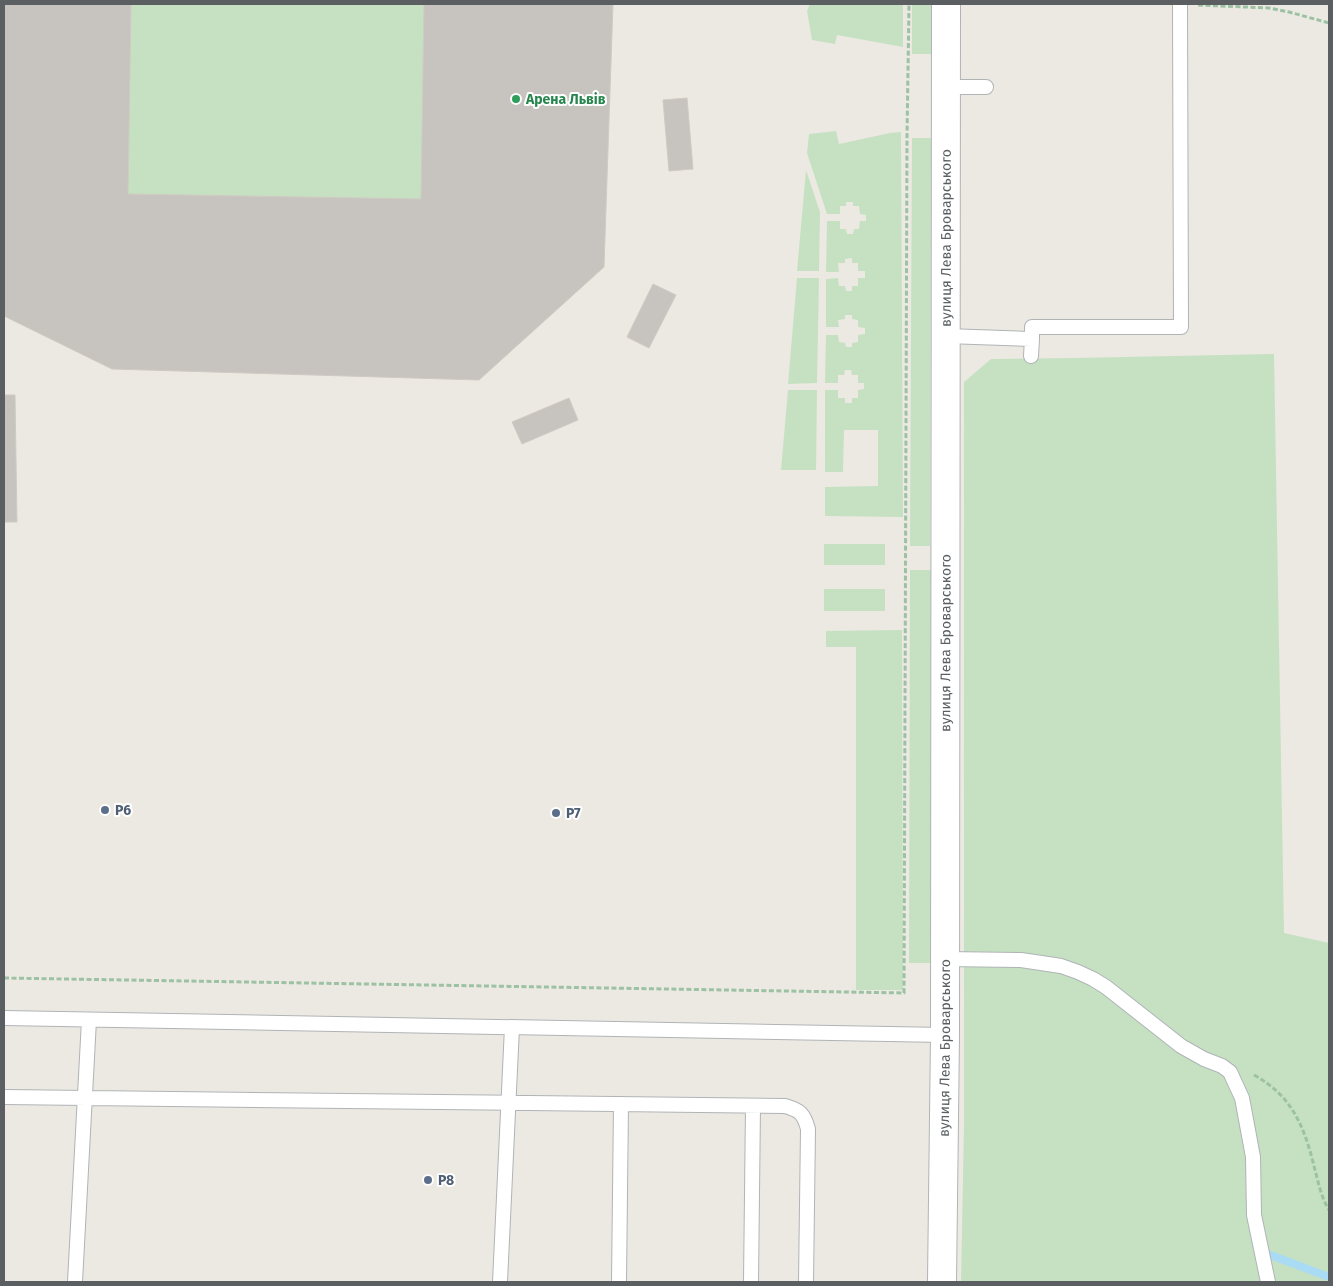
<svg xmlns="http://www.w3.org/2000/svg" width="1333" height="1286" font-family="'Fira Sans',sans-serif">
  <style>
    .green { fill: #c5e1c2 }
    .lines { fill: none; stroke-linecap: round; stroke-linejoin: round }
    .stream { stroke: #aadbf5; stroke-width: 8 }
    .building { fill: #c7c4bf; stroke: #d0cac2 }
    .lane-casing { stroke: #b0b4b7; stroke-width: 16 }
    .street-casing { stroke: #b0b4b7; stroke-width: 30 }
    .path { stroke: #9cc1a3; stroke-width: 3; stroke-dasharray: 5 2.5; stroke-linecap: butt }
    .lane { stroke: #fff; stroke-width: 14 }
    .street { stroke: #fff; stroke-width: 28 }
    .leisure-dot { fill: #2e9e5b; stroke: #fff; stroke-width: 2 }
    .service-dot { fill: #5c6f8a; stroke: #fff; stroke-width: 2 }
    .labels { text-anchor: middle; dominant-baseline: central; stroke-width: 4; stroke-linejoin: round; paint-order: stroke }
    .leisure-label { font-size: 14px; font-weight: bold; fill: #27864d; stroke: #fff; text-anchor: start }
    .street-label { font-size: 14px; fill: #5b5f62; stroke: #fff }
    .service-label { font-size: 14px; font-weight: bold; fill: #4e5e75; stroke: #fff; text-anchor: start }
  </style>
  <rect width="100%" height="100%" fill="#ece9e3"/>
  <path class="green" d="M131,4H424L421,199L128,194Z
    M810,4H903V47L837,35L835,44L812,40L807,11Z
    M912,4H933V54H912Z
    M836,131L839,144L890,133L901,132L903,517L825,516V487L878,486V430H844L843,472H825V390H838V398H845V403H852V398H858V390L864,389V383H858V375H852L851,370H845L844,375H838V383H825L826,335H838L839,342L845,343L846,347H852V343L858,342V335L865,334V328L858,327V320L852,319V315H845V319L838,320L839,327H826V279L838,278L839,286H845L846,291H852V286H858V278H865V271H858V263H852V258L845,259V263H838L839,272H826L827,221H840V229H846L847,234H853L854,229H859L860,221H866V215L860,214L859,206H853V202H846V206H840V214H827L807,153L809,134Z
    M912,138H931L930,546H910Z
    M806,170L820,212L819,271H797Z
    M797,278H819L817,383L788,384Z
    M1274,354L1284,933L1329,943V1282H961L964,1125V382L991,359L1074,358Z
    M788,390H817L816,470H781Z
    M824,544H885V565H824Z
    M910,570H932L931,963H909Z
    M824,589H885V611H824Z
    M902,630L903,990H856V647H826V631Z"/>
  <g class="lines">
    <path class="stream" d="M1265,1253L1329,1277"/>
  </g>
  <path class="building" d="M4,4H131L128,194L421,199L424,4H613L604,267L479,380L112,369L4,316Z
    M687,98L693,169L669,171L663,100Z
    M653,284L676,295L649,348L627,337Z
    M4,395H15L17,522H4Z
    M569,398L578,420L522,444L512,422Z"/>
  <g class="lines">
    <g class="lane-casing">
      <path id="lane" d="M946,87H986
        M946,336L1032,339V327H1181L1180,4
        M1031,356L1032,339
        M945,959L1021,960L1061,966L1078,972L1093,979L1106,987L1181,1046L1204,1059L1222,1066L1230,1072L1242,1098L1253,1157L1254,1215L1268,1282
        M4,1018L945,1035
        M4,1097L785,1106C800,1110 804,1114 808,1129L806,1282
        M75,1282L89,1020
        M500,1282L512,1027
        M619,1282L621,1104
        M751,1282L753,1106"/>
    </g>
    <g class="street-casing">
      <g id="street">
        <path id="s1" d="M942,1282L945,1035L946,4"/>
      </g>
    </g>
    <path class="path" d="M1198,5L1269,8L1289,12L1329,23
      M4,978L904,993L907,137L909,4
      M1254,1075C1292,1096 1304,1126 1314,1166C1318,1181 1321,1197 1329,1210"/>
    <use href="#lane" class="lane"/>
    <use href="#street" class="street"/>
  </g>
  <circle class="leisure-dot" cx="516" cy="99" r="5"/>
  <g class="service-dot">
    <circle cx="105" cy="810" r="5"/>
    <circle cx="556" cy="813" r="5"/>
    <circle cx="428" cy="1180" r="5"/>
  </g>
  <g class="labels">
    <g class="leisure-label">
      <text x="526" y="99">Арена Львів</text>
    </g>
    <g class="street-label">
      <text stroke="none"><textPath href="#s1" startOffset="1044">вулиця Лева Броварського</textPath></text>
      <text stroke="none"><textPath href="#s1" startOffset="639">вулиця Лева Броварського</textPath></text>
      <text stroke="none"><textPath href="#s1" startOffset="234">вулиця Лева Броварського</textPath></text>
    </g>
    <g class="service-label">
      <text x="115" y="810">P6</text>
      <text x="566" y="813">P7</text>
      <text x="438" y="1180">P8</text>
    </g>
  </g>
  <rect width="1333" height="1286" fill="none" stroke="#5b5f62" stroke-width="10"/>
</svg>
